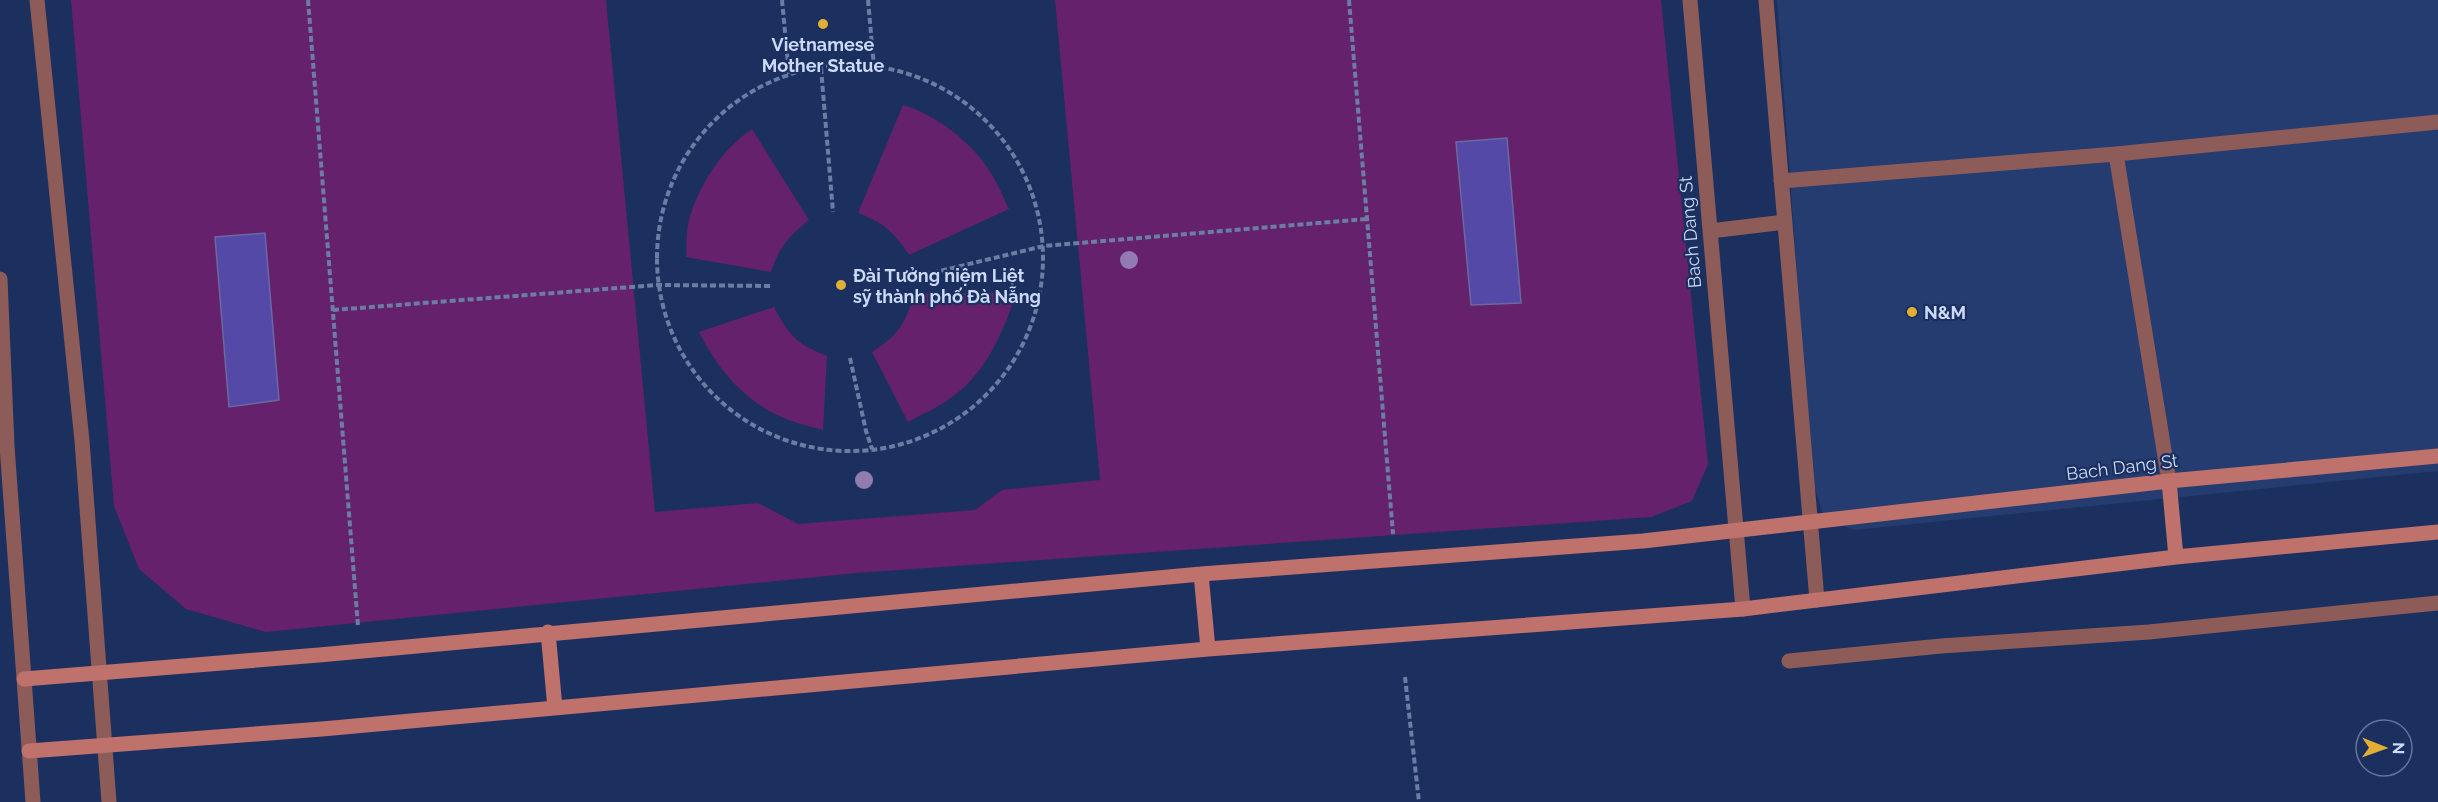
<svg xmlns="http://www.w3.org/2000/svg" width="2438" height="802" font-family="Raleway,sans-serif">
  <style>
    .built { fill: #253c70 }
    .green { fill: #65216b }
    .building { fill: #5449a7; stroke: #6a68a1; stroke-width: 1.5 }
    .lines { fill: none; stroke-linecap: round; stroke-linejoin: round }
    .path { stroke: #6c7da5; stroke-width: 4; stroke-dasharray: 6 3; stroke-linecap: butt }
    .service { stroke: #8d5c58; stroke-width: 15 }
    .tertiary { stroke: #8d5c58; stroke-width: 15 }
    .secondary { stroke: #bf716c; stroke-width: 15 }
    .tree { fill: #927bb3 }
    .poi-dot { fill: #e2af34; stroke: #1c305f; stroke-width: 2 }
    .labels { text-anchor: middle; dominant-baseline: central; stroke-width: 4.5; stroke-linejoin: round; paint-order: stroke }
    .poi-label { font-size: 18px; font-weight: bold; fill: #cbdaf8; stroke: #1c305f; text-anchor: start }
    .street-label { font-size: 18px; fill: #cbdaf8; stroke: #1c305f }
  </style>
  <rect width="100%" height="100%" fill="#1c305f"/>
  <path class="built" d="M1777,0H2438V471L1854,530L1824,517L1812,479Z"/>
  <path class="green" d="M71,0H606L655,512L758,503L798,524L975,510L1002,490L1100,480L1055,0H1661L1708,464L1692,501L1651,517L856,573L266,632L186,609L139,569L114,506Z
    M903,105C935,114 973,143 990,172C998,183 1003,197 1009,209L909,255C894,232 884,223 858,213Z
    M752,129L809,220C789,236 779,247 771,272L686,257C687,245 686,231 689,220C699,185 722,149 752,129Z
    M1017,292C1002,334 985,377 945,402C933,410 920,415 908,422L872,352C899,335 905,324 914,294Z
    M774,307C789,336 797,344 827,356L823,430C809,426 795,423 782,417C744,401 717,368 699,332Z"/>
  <path class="building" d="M1507,138L1521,303L1471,305L1456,142Z
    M265,233L279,400L229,407L215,237Z"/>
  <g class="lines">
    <path class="path" d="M308,0L358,626
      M782,0L789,74
      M868,0L874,67
      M1349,0L1393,534
      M657 258a193 193 0 1 1 386 0a193 193 0 1 1-386 0Z
      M821,68L833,212
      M915,277L1044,246L1367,219
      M333,310L657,285L772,286
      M850,358L866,431L872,449
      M1405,677L1419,802"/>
    <path class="service" d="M2116,154L2169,481
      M1781,181L2116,154L2438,122
      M1789,661L1941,646L2149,632L2438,603"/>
    <path class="tertiary" d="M37,0L82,441L109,802
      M1690,0L1743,609
      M1766,0L1817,600
      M1710,231L1785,222
      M0,279L7,446L33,802"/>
    <path class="secondary" d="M2169,481L2176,557
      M1201,574L1208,649
      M548,632L555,708
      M24,679L319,655L1201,574L1643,541L2169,481L2438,456
      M29,751L322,729L1208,649L1743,609L2176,557L2438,532"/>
  </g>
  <g class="tree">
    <circle cx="1129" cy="260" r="9"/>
    <circle cx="864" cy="480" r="9"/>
  </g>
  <g class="poi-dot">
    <circle cx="823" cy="24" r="6"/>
    <circle cx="841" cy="285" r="6"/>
    <circle cx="1912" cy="312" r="6"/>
  </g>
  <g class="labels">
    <g class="poi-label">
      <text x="823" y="44" text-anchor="middle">Vietnamese<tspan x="823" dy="21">Mother Statue</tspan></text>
      <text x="853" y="275">Đài Tưởng niệm Liệt<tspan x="853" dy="21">sỹ thành phố Đà Nẵng</tspan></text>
      <text x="1924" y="312">N&amp;M</text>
    </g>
    <g class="street-label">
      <text transform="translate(1690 232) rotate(-95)">Bach Dang St</text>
      <text transform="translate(2122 467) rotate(-7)">Bach Dang St</text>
    </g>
  </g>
  <g transform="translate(2384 748) rotate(91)"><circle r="28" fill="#1c305f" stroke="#62749c" stroke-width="1.5"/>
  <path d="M0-4.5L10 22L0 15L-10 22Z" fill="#e2af34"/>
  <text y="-9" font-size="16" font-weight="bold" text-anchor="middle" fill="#cbdaf8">N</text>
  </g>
</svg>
